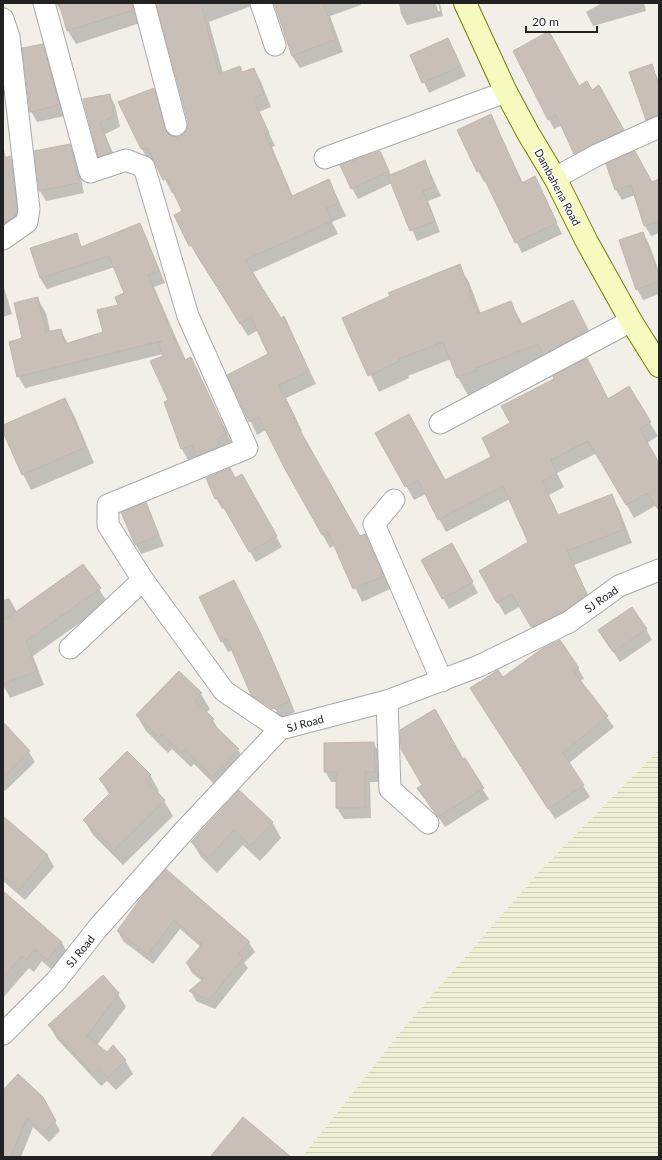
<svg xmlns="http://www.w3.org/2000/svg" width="662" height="1160" font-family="Lato,sans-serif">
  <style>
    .farmland { fill: url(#farmland-rules) }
    .shadow { fill: #0003 }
    .building { fill: #c7bfb8; stroke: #c4b6ab }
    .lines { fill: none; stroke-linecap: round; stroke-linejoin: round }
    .street-casing { stroke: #a9a9a9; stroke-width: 23 }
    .secondary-casing { stroke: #707d05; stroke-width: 24 }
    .street { stroke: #fff; stroke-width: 21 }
    .secondary { stroke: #f7fabf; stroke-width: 22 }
    .labels { text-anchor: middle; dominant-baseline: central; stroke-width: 3; stroke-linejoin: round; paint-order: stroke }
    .street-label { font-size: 11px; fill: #222; stroke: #fff }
  </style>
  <defs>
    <pattern id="farmland-rules" width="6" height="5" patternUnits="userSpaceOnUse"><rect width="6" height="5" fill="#eef0d5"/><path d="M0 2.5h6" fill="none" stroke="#ccceb7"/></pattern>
  </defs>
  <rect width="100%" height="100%" fill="#f2efe9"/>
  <path class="farmland" d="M659,750V1157H302L402,1030L540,871Z"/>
  <path class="shadow" d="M56,3H259L209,22L223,73H243L254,69L261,82L271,107L259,112L275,146L272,147L293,197L329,181L346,216L332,222L338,234L252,273L281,319L284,317L316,384L286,398L302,431L300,432L359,538L365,535L372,548L390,589L362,602L335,545L330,548L286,469L266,430L257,435L229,375L269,354L258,330L248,336L198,258L175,215L183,211L174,192L172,193L155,160L149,162L142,149L153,89L161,102L171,137L179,138L185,135L188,129L189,122L158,6L155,4L140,23L76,44L68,31L62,12Z
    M275,3H360L361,5L330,16L343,52L300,68L292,56Z
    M399,3H436L438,11H440L438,3H440L443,16L407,25L401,14Z
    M602,3H644L646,11L593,26L586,12Z
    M448,39L466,76L429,93L411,55Z
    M42,45L48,56L65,116L37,122L31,111Z
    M651,65L659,81V128L653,130L646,120Z
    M579,87L592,91L599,87L629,140L581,164L562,125L554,129L549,119Z
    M109,95L115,105L120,127L105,134L117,163L105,167L99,156L84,100Z
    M490,115L523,183L535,178L562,234L522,253L486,181L484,182L478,171Z
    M69,145L76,156L84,193L46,201L40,191Z
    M3,146L6,158L10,157L18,170L24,222L3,244Z
    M380,152L391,175L425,162L441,196L428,201L440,232L417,241L392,183L358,199L352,188Z
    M608,164L652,183L659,180V233L651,236L645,226L635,195L622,200L616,190Z
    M139,225L146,236L165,283L154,287L186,361L190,358L197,370L233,445L204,467L198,457L188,460L182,449L169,401L163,354L25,388L18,376L62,333L68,344L104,332L125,294L115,267L47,289L40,278L81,248Z
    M643,233L649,244L659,271V294L643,300L637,289Z
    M459,266L469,282L481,314L511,303L523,325L573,301L596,347L547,361L485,385L486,387L468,395L458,378L451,359L408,376L409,378L379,392L343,319Z
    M3,284L12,314L3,317Z
    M37,298L46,313L51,335L30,342Z
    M628,388L658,436L647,443L659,465V511L655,506L634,518L597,453L557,473L564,487L549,495L558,516L611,496L619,509L632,543L574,565L594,608L540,640L521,606L505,615L480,571L530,542L510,499L446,532L426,494L414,500L377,433L445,481L608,400Z
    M65,400L74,415L94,463L31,490L23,474L3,427Z
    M242,475L282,547L256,562L225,508L222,509L216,498L235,479Z
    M146,504L164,546L141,554L135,543Z
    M451,544L478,593L449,609L422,561Z
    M83,565L108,603L33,656L44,685L10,698L3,685V600L9,598L17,612Z
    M240,592L267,646L295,712L279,719L259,706L254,698L275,713L277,711L253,695L233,650L228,652L222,641Z
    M646,629L652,640L620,662L606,641Z
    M578,668L584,679L580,681L614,727L569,763L590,797L555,819L471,689L502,678Z
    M201,694L210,709L206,713L213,720L221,734L238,750L247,765L222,792L194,764L191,767L172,749L168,753L146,731L137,716Z
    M3,726L29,752L35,762L5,791L3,790Z
    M373,743L380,754V782H370L371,818L344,819L337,808V782H331L325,771Z
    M463,760L489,799L445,827L419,789Z
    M150,775L159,791L157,793L164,801L173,816L123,865L93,835L84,820L109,794L100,779Z
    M239,791L272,822L281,838L260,861L243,845L217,873L201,857L192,842Z
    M7,821L48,856L54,867L25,900L3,881V825Z
    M166,871L249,943L255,952L244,963L248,968L215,1009L196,1001L191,991L202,981L192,973L187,963L201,947L180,929L153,964L123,941L118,931Z
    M8,896L62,943L69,955L54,972L42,961L34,972L29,968L3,998V902Z
    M118,994L126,1007L97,1045L107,1053L125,1060L133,1074L116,1090L107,1081L101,1086L57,1039L49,1025Z
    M3,1092L48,1108L60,1131L49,1142L33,1127L21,1157H3Z"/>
  <path class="building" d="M59,3H132L133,10L67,31Z
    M156,3H201L219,74L240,66L242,72L254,68L264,94L253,98L269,133L265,134L292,196L329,179L339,203L326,208L332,221L245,260L281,318L284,316L309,371L279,385L295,418H293L360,536L365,534L384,576L353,589L328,532L322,535L285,469L259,417L249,422L227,375L268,354L251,317L240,324L191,245L189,246L174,215L182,211L167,179L163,180L148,148L141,149L118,102L154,88L167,133L172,136L179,137L184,134L187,129L188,122Z
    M274,3H323L336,39L292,56Z
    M549,31L579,86L587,81L592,90L599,85L624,130L574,154L556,115L548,120L513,51Z
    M448,38L461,66L422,83L410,55Z
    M43,44L59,105L30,112L22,48Z
    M652,64L659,86V115L646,120L629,72Z
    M110,94L114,116L100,123L111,152L98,157L83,99Z
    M491,114L522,183L535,176L557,223L515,243L480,170L477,172L457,130Z
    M70,144L79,183L39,191L34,151Z
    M380,151L389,171L351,189L340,165Z
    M635,151L652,182L659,179V221L644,226L631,185L615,190L606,164Z
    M11,156L17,209L16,215L3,224V158Z
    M425,160L435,186L423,191L435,221L410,231L388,176Z
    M140,223L159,271L148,275L173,336L185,360L191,357L227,434L217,439L220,446L196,456L192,445L181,449L164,402L168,400L150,361L163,356L158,343L162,341L17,377L9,342L22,338L14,303L38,297L46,332L61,329L65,344L103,332L97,310L118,305L115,297L124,293L109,256L40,278L30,248L77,233L81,247Z
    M643,232L659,276V281L636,290L619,240Z
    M460,264L478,314L511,301L520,325L573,300L588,330L543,355L538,344L476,368L477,370L457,378L443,342L399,359L400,361L368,376L342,318L390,296L388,293Z
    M587,358L608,399L629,386L651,422L640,429L659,463V510L647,493L626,505L588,441L551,460L557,473L542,481L558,515L612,494L625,529L567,551L587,594L563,612L531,627L512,594L497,603L479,571L528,542L503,486L438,520L418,480L405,487L375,433L409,414L445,480L491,457L482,438L510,423L501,406L554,379L553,376Z
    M65,398L86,447L22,475L3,432V425Z
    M230,468L235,478L242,474L277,536L249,552L218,497L215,499L206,478Z
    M146,502L159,535L135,545L121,512Z
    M452,543L473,582L442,599L421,560Z
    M83,564L101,588L26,641L37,671L3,684V621Z
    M234,580L261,634L290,701L272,709L251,695L227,639L221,642L199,597Z
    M632,607L647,629L613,652L598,630Z
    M560,640L579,668L573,671L608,716L563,753L584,785L548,809L470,688L498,670L503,677L543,648Z
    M179,671L202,693L195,701L214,719L211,722L239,749L212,777L185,749L181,753L162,734L159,738L136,715Z
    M435,709L463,759L465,758L484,788L438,817L417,788L422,785L401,749L400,730Z
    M3,722L30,751L3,777Z
    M374,742L375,772H365V808H336V772H324V743Z
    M127,751L151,775L145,780L165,800L114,850L83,820L111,792L99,779Z
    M239,790L273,822L250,846L234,830L208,858L191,842Z
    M3,816L48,855L19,890L3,876Z
    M166,869L250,942L238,953L243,958L209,1000L189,991L203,979L186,963L202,944L174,920L148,955L117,931L144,894Z
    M3,891L62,942L47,960L35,949L26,960L22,956L3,978Z
    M103,975L119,993L87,1036L107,1052L113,1045L126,1060L108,1077L99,1068L93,1074L48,1025Z
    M18,1074L43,1097L56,1121L43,1133L27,1118L11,1157H3V1090Z
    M243,1117L291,1157H210Z"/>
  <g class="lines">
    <g class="street-casing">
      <path id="street" d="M44,3L90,172L126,160L144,167L188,316L247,448L108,505V525L143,580L224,691L280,729
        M144,3L176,125
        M261,3L275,45
        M3,19L9,37L29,209L27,222L3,239
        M325,158L506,92
        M555,178L597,155L659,127
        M440,423L631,321
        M394,500L374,524L442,681
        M70,648L143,580
        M387,701L390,789L428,823
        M3,1034L56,981L97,929L184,831L280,729L387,701L479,666L569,622L619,586L659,570"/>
    </g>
    <g class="secondary-casing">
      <path id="secondary" d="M465,3L506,92L528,133L555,178L587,242L631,321L659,366"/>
    </g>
    <use href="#street" class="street"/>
    <use href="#secondary" class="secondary"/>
  </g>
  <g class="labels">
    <g class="street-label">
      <text transform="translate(558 187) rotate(62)">Dambahena Road</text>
      <text transform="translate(601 599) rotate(-35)">SJ Road</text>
      <text transform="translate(305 723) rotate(-15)">SJ Road</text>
      <text transform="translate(80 951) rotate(-51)">SJ Road</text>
    </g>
  </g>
  <rect width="662" height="1160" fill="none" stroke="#222222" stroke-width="8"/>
  <path d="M526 26v6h71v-6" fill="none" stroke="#222222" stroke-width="2"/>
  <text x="532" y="26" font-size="12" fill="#222222" stroke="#ffffff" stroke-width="3" paint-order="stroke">20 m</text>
</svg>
